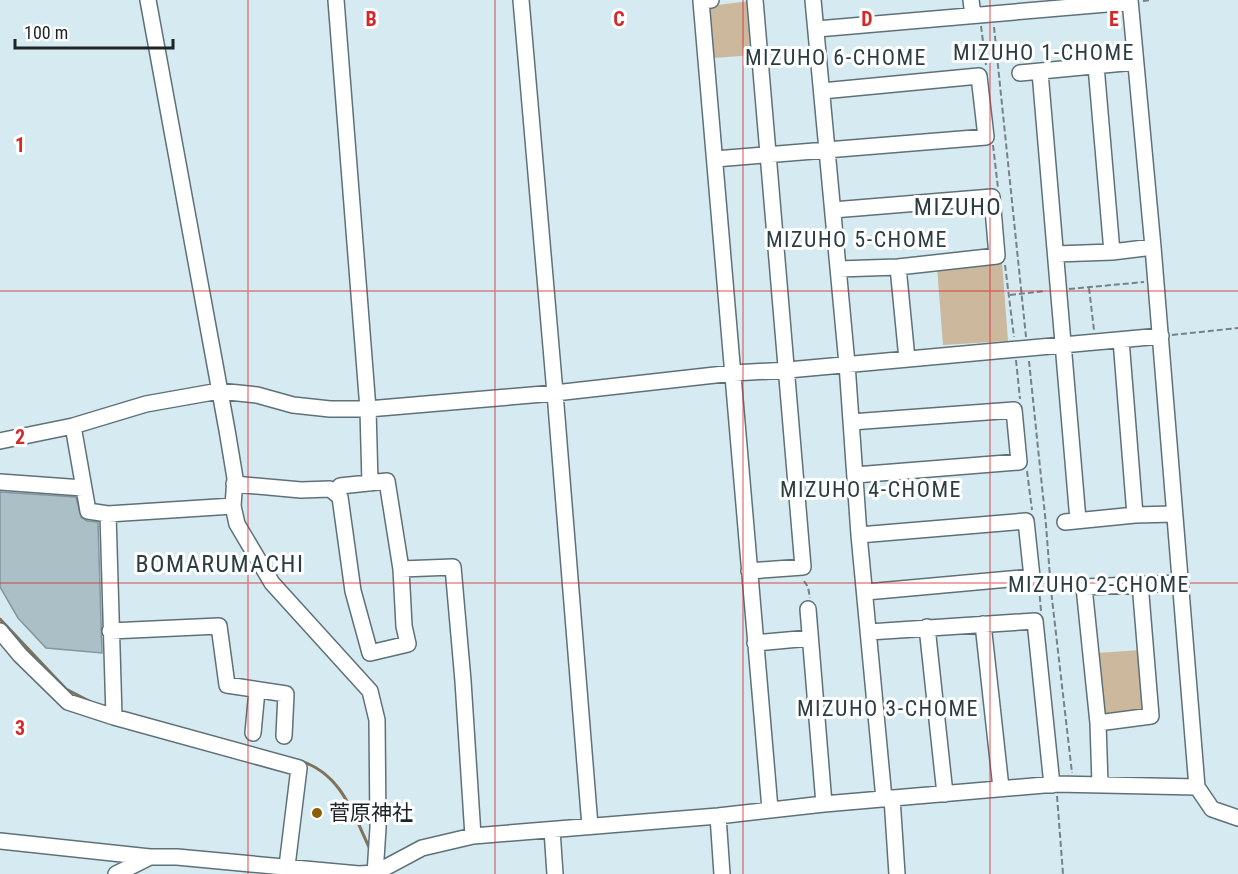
<svg xmlns="http://www.w3.org/2000/svg" width="1238" height="874" font-family="'Roboto Condensed','Noto Sans JP',sans-serif">
  <style>
    .green { fill: #ccb89d }
    .lines { fill: none; stroke-linecap: round; stroke-linejoin: round }
    .stream { stroke: #81725b; stroke-width: 3 }
    .building { fill: #abc0c6; stroke: #83979d; stroke-width: 1.5 }
    .minor-casing { stroke: #5f7177; stroke-width: 18 }
    .path { stroke: #748387; stroke-width: 2; stroke-dasharray: 6 3; stroke-linecap: butt }
    .minor { stroke: #fff; stroke-width: 15 }
    .grid { fill: none; stroke: #d62828; stroke-width: 1.5; stroke-opacity: 0.55 }
    .poi-dot { fill: #8c5f04; stroke: #fff; stroke-width: 2 }
    .labels { text-anchor: middle; dominant-baseline: central; stroke-width: 6; stroke-linejoin: round; paint-order: stroke }
    .poi-label { font-size: 21px; fill: #1c2426; stroke: #fff; text-anchor: start }
    .neighbourhood-label { font-size: 22px; letter-spacing: 1.5px; fill: #2c3d42; stroke: #fff }
    .quarter-label { font-size: 24px; letter-spacing: 1.5px; fill: #2c3d42; stroke: #fff }
    .grid-label { font-size: 20px; text-anchor: middle; font-weight: bold; fill: #d62828; stroke: #fff; stroke-width: 6; stroke-linejoin: round; paint-order: stroke }
  </style>
  <rect width="100%" height="100%" fill="#d5eaf1"/>
  <path class="green" d="M750,1L754,55L713,58L709,6Z
    M1002,262L1008,341L943,345L937,267Z
    M1141,650L1147,712L1102,717L1097,653Z"/>
  <g class="lines">
    <path class="stream" d="M0,619L66,689L91,702
      M300,761C340,772 353,813 369,847"/>
  </g>
  <path class="building" d="M0,492L76,497L81,517L87,521L98,522L102,653L46,648L18,618L0,587Z"/>
  <g class="lines">
    <g class="minor-casing">
      <path id="minor" d="M148,0L227,430L235,478L233,506L237,524L272,583L370,691L377,720L378,828L375,874
        M336,0L368,409L370,483
        M521,0L555,393L590,826
        M711,0L701,1L770,809
        M813,0L847,364L859,535L884,799
        M971,0L973,15
        M1130,0L1153,247L1197,787L1212,809L1238,818
        M817,29L1130,2
        M1096,66L1112,252
        M1040,72L1078,520
        M1020,73L1135,62
        M715,159L986,137L979,76L822,91
        M833,210L992,197L997,256L898,267L838,269
        M1056,254L1112,252L1153,247
        M898,267L907,359
        M1121,340L1135,515
        M851,422L1014,410L1019,462L855,475
        M73,426L88,511L108,514L233,506
        M0,441L73,426L146,404L219,391L257,395L293,405L330,409H368L555,393L733,373L788,370L1161,336
        M0,482L83,488
        M234,484L301,490L330,489L340,497L353,591L370,653L408,644L404,626L401,569L387,481L340,486L335,493
        M108,514L114,717
        M1065,522L1135,515L1174,514
        M859,535L1026,521L1032,577L866,592
        M401,569L453,567L463,681L473,836
        M749,571L803,567L755,0
        M808,609L824,804
        M983,624L1001,788
        M927,627L945,794
        M0,631L20,655L68,702L114,717L299,768L287,866
        M110,631L219,626L227,685L286,694L284,736
        M869,632L1035,621L1052,785
        M755,643L810,638
        M1098,723L1151,716L1140,583
        M253,733L257,690
        M1100,784L1098,723L1084,587L1180,583
        M892,798L897,874
        M718,816L722,874
        M552,830L555,874
        M0,841L150,857H177L359,874L375,873L422,848L473,836L718,816L824,804L1056,784L1197,787
        M116,874L150,857"/>
    </g>
    <path class="path" d="M1143,1L1152,0
      M981,26L986,65
      M994,27L1026,337
      M993,145L998,188
      M1005,265L1014,337
      M1089,288L1094,330
      M1069,289L1144,282
      M1010,295L1046,291
      M1172,335L1238,328
      M1016,360L1020,399
      M1029,361L1046,525L1051,590L1072,773
      M1027,471L1032,510
      M804,581L808,587L810,598
      M1039,587L1041,611
      M1039,589L1072,588
      M1057,796L1063,874"/>
    <use href="#minor" class="minor"/>
  </g>
  <path class="grid" d="M248,0V874M495,0V874M743,0V874M990,0V874M0,291H1238M0,583H1238"/>
  <circle class="poi-dot" cx="317" cy="813" r="6"/>
  <g class="labels">
    <g class="poi-label">
      <text x="329" y="813">菅原神社</text>
    </g>
    <g class="neighbourhood-label">
      <text x="1044" y="52">MIZUHO 1-CHOME</text>
      <text x="836" y="57">MIZUHO 6-CHOME</text>
      <text x="857" y="239">MIZUHO 5-CHOME</text>
      <text x="871" y="489">MIZUHO 4-CHOME</text>
      <text x="1099" y="584">MIZUHO 2-CHOME</text>
      <text x="888" y="708">MIZUHO 3-CHOME</text>
    </g>
    <g class="quarter-label">
      <text x="958" y="207">MIZUHO</text>
      <text x="220" y="564">BOMARUMACHI</text>
    </g>
  </g>
  <g class="grid-label">
    <text x="371" y="26">B</text>
    <text x="619" y="26">C</text>
    <text x="867" y="26">D</text>
    <text x="1114" y="26">E</text>
    <text x="20" y="152">1</text>
    <text x="20" y="444">2</text>
    <text x="20" y="735">3</text>
  </g>
  <path d="M15 39v9h158v-9" fill="none" stroke="#1c2426" stroke-width="3"/>
  <text x="24" y="39" font-size="18" fill="#1c2426" stroke="#ffffff" stroke-width="4.5" paint-order="stroke">100 m</text>
</svg>
